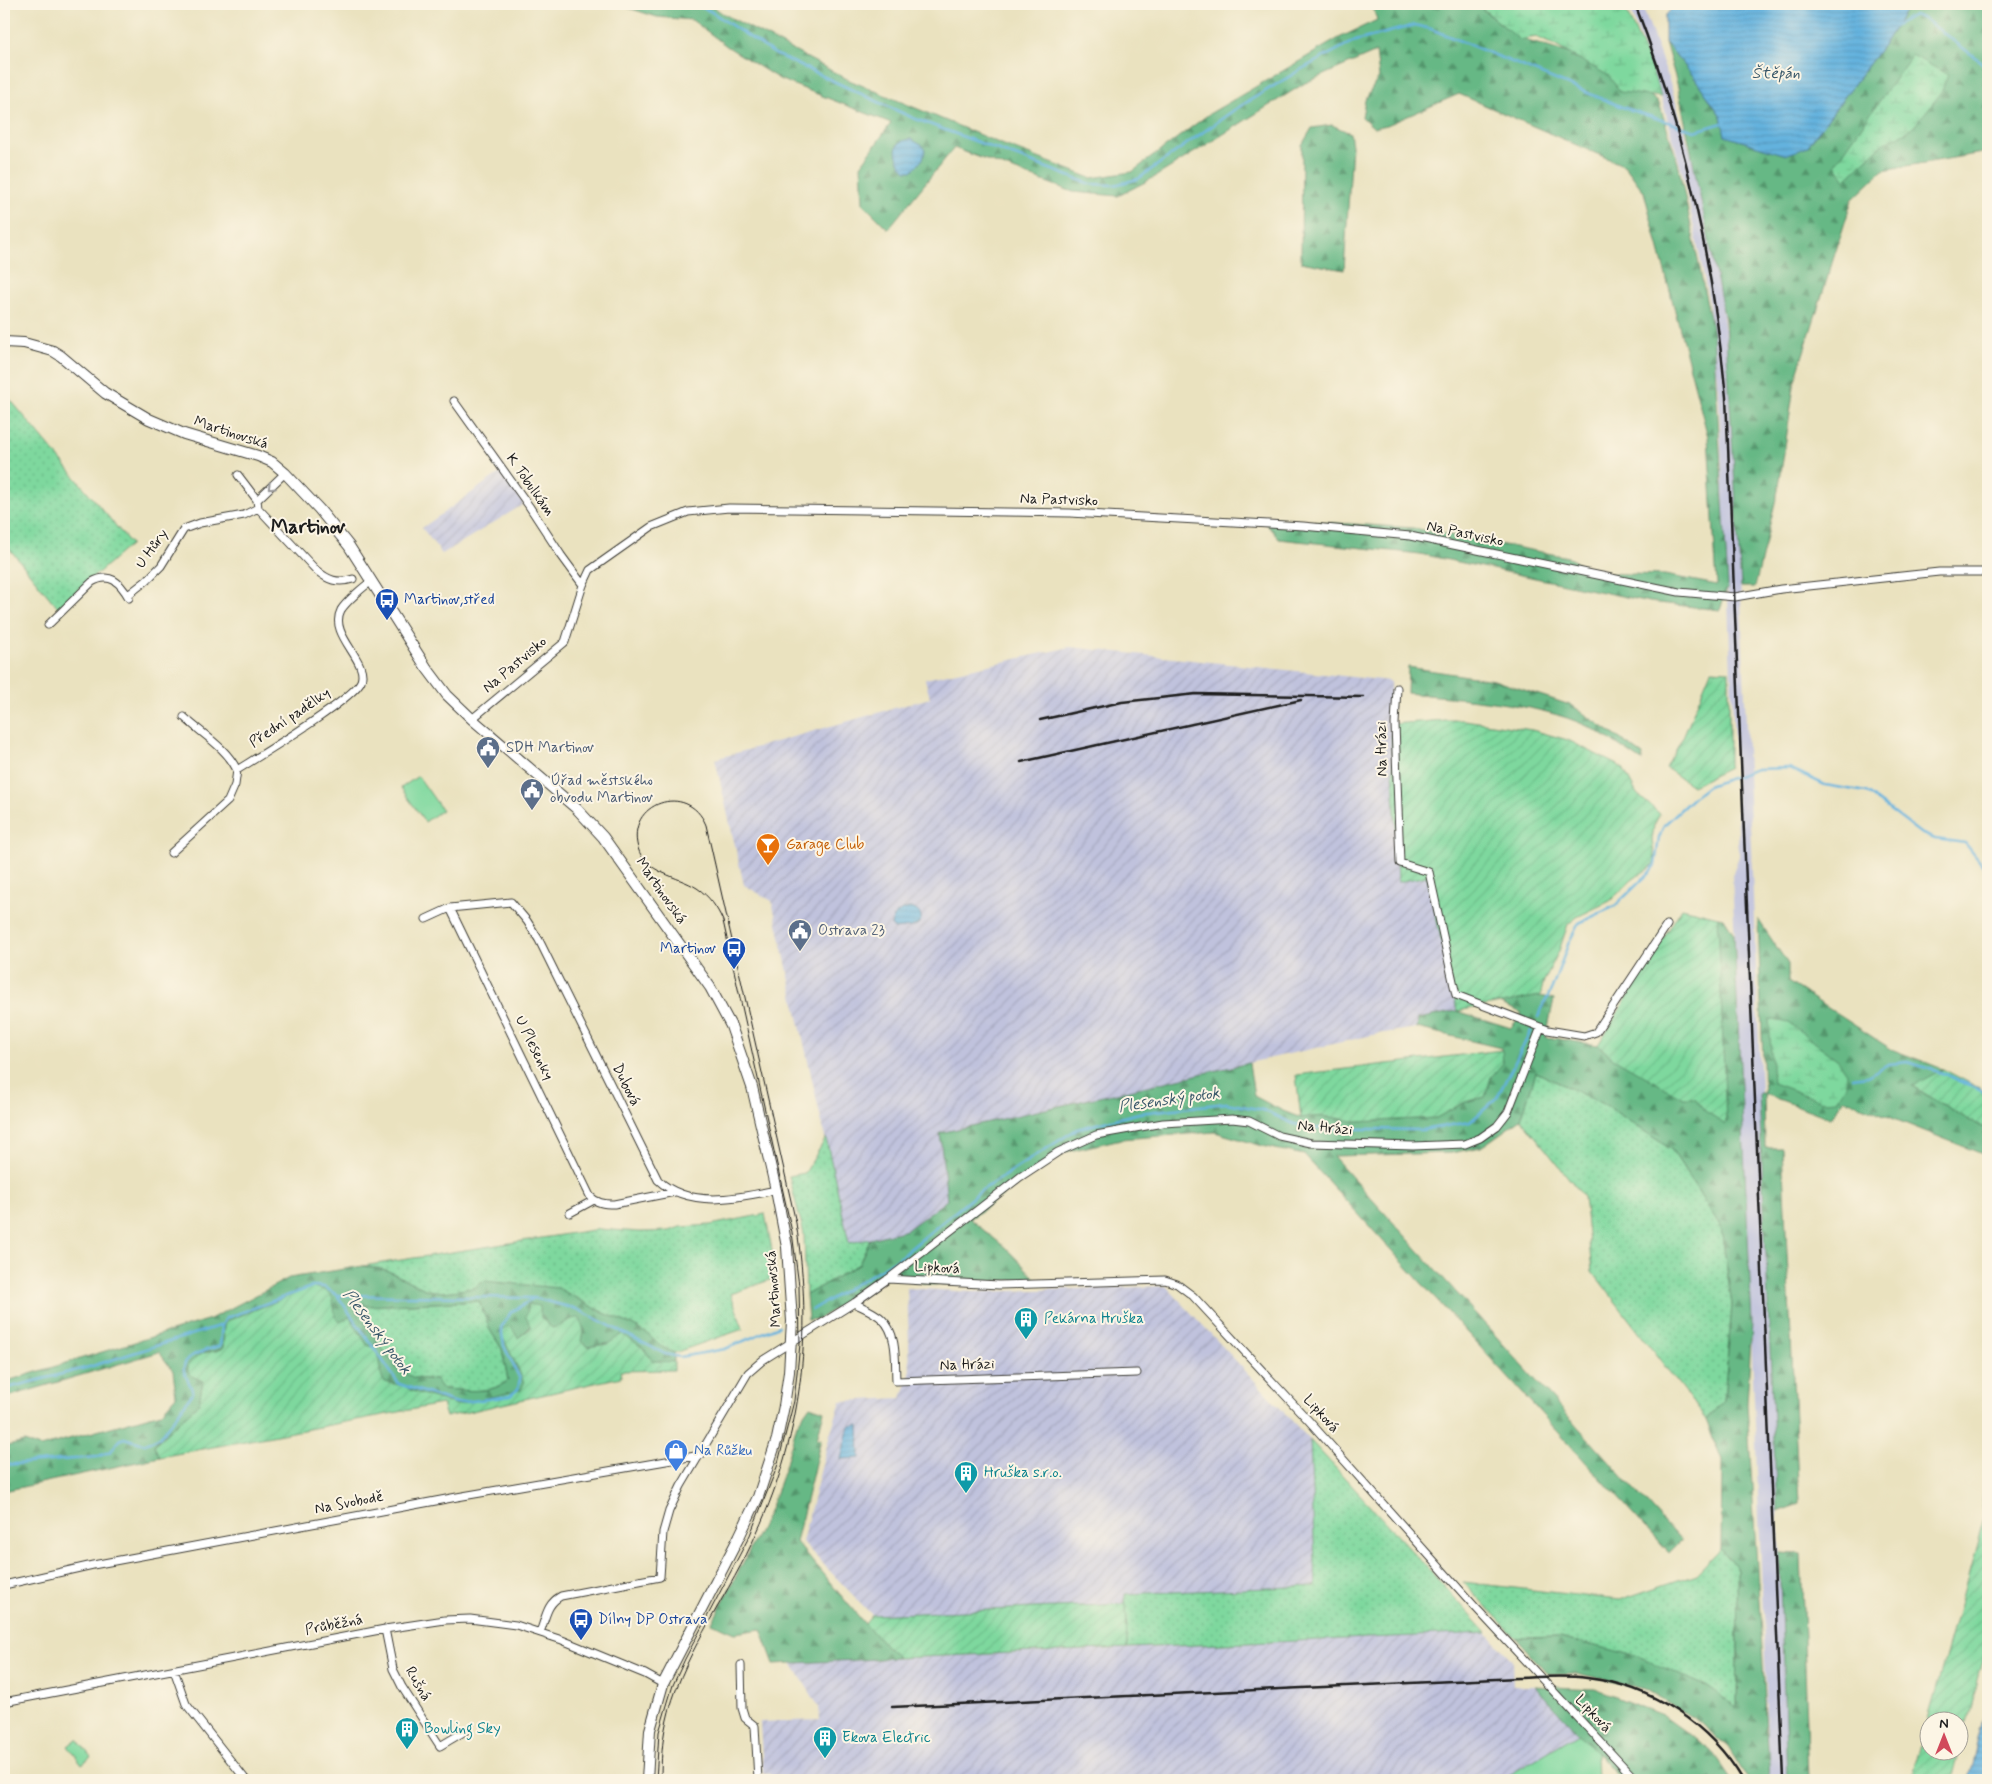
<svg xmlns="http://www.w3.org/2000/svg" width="1992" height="1784" font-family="Mynerve,sans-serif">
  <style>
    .industrial { fill: url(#industrial-furrows) }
    .railway { fill: #c0c2dd }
    .grass { fill: url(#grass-dots); stroke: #4d7a5d }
    .forest { fill: url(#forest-firs); stroke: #416a50; fill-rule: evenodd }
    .wetland { fill: url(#wetland-marsh); stroke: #4d7a5d }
    .garden { fill: url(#garden-furrows); stroke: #4d7a5d }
    .pitch { fill: #7ed89e; stroke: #4d7a5d }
    .water { fill: url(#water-rules); stroke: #40677d }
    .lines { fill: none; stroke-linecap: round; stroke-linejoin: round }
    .stream { stroke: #64b2de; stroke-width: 2.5 }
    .street-casing { stroke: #3b3a34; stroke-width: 9 }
    .secondary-casing { stroke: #3b3a34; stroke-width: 12 }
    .street { stroke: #fff; stroke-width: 7 }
    .secondary { stroke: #fff; stroke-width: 10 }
    .tram { stroke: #1c1c1c; stroke-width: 1 }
    .rail { stroke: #1c1c1c; stroke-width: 2.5 }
    .oneway { stroke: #999 }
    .labels { text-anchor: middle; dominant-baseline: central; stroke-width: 4; stroke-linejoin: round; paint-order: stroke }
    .street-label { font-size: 15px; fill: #1c1c1c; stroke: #fcf5e5 }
    .transit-label { font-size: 15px; fill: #164399; stroke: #fcf5e5; text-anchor: start }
    .service-label { font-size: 15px; fill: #4e5e75; stroke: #fcf5e5; text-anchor: start }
    .food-label { font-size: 15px; fill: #c56008; stroke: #fcf5e5; text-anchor: start }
    .culture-label { font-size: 15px; fill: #0d838f; stroke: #fcf5e5; text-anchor: start }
    .shop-label { font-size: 15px; fill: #366cbe; stroke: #fcf5e5; text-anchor: start }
    .water-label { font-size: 16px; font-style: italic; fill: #39586a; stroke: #fcf5e5 }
    .district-label { font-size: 20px; font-weight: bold; fill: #1c1c1c; stroke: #fcf5e5 }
  </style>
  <defs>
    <pattern id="industrial-furrows" width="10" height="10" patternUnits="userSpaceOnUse" patternTransform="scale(1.25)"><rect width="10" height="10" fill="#c0c2dd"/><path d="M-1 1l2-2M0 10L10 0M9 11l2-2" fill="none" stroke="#a4a6bd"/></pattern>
    <pattern id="grass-dots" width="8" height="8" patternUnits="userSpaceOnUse" patternTransform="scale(1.25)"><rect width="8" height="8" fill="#7ed89e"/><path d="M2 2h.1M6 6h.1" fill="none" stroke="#6cb988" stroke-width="1.8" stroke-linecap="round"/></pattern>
    <pattern id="forest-firs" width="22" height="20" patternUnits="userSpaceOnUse" patternTransform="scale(1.25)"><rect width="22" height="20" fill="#66b885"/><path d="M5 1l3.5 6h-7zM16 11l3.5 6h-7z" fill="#53956c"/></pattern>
    <pattern id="wetland-marsh" width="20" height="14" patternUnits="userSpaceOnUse" patternTransform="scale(1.25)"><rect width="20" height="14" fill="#7ed89e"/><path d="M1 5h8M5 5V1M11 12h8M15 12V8" fill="none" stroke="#6cb988"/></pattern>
    <pattern id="garden-furrows" width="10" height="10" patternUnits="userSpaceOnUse" patternTransform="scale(1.25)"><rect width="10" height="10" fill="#7ed89e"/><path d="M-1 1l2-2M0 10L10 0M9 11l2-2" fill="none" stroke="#6cb988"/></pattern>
    <pattern id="water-rules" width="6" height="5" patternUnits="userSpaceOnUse" patternTransform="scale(1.25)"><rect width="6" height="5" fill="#64b2de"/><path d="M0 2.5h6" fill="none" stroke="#5698be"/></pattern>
  </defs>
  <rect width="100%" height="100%" fill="#fcf5e5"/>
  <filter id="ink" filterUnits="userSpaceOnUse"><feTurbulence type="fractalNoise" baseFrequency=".02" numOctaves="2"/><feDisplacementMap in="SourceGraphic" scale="10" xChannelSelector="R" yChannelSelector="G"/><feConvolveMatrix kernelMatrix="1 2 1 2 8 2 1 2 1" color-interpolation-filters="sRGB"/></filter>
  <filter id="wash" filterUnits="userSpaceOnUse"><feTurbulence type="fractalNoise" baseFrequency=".0096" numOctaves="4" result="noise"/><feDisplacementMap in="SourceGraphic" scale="20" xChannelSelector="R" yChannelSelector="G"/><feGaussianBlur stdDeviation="1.12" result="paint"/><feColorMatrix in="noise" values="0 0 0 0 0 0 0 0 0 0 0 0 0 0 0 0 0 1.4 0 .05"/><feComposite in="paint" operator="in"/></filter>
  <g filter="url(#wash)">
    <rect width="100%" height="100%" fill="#eae2bf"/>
    <path class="industrial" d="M501,472L524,504L442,554L422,528Z
      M1070,647L1390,681L1398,881L1427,875L1457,1011L1418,1019L1417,1028L1377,1034L940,1133L947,1200L907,1230L849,1244L772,901L744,885L715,759L930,698L925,679Z
      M1166,1286L1310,1440L1316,1586L1126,1594V1604L872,1615L802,1542L830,1434L841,1401L902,1398L910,1374L907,1288L972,1292Z
      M1487,1633L1512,1660L1513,1686H1535L1579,1733L1501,1780H772L771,1774H763L760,1722L820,1720L819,1707L792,1663Z"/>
    <path class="railway" d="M1628,4H1642L1672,89L1697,175L1721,295L1734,428L1789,1780H1770L1732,875L1739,856L1719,397L1708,297L1684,179L1660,93Z"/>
    <path class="grass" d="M4,392L131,544L58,608L4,542V415L6,414L4,411Z
      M1536,1072L1607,1106L1672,1150L1721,1227L1732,1305L1724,1400L1706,1420L1592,1271L1584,1197L1521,1119Z
      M826,1138L849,1243L870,1239L859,1264L806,1295L804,1234L789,1176L805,1173Z
      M765,1214L773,1255L775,1278L731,1294L743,1329L674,1353L660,1346L648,1334L630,1324L604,1313L474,1288L444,1292L427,1290L386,1270L363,1266L599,1229L640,1232L669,1231L680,1227L710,1225Z
      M479,1301L490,1330L502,1349L508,1380C493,1395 463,1390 442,1389L436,1380L414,1378L396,1368L355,1309L364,1306Z
      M1310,1440L1487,1633L1127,1648L1125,1594L1316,1586Z
      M1721,1548L1737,1569L1738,1649L1737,1708L1706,1686L1561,1637L1516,1638L1463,1582L1619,1600L1696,1574Z"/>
    <path class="forest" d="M616,4H710L722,13L849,80L999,143L1091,178L1132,172L1209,114L1339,38L1377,20L1372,4H1476L1518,38L1571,54L1617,79L1642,89L1659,103L1678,163L1713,333L1728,586L1720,610L1650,602L1420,554L1279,539L1261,518L1413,528L1568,557L1594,573L1665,575L1717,585L1708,437L1644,192L1625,166L1459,94L1387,125L1374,128L1362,117L1365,100L1379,77L1376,52L1305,83L1155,177L1118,196L1073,192L954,148L888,229L863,204L861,165L891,123L779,79L728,47L692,20L657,17Z
      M1910,4H1988V152L1883,170L1852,200L1795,380L1779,486L1755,587H1741L1725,320L1678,87L1665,42L1694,77L1721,116L1726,136L1807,147L1884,44Z
      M1332,125L1350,133L1352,146L1344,270L1301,262L1302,145L1312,128Z
      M1408,667L1494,680L1573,706L1643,755L1642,761C1624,749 1606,736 1587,726C1536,702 1462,699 1407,693Z
      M1718,917L1724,918L1734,934L1752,1323L1747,1403L1770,1780H1748L1728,1747L1694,1718L1645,1689L1576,1673L1548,1674L1516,1638L1560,1637L1639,1657L1706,1686L1737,1707L1738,1649L1737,1569L1721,1548L1722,1460L1706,1420L1724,1400L1732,1305L1721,1227L1672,1150L1607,1106L1536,1072L1521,1119L1481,1147L1451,1153L1333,1156L1681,1541L1669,1553L1304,1155L1266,1147L1215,1132L1121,1139L1061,1153L970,1219L1006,1248L1036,1279L932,1285L889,1276L818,1319L808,1320L806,1295L859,1264L870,1239L907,1230L947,1200L940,1133L1249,1063L1254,1096L1283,1111L1301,1118L1313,1116L1344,1118L1356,1122L1436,1118L1465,1102L1485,1097L1491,1077L1503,1063L1501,1048L1417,1028L1418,1019L1457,1011L1511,1028L1522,1013L1499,1003L1540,996L1554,999L1546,1037L1598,1045L1613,1058L1695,1098L1705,1111L1726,1123Z
      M1758,919L1788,964V982L1891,1049L1943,1069L1913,1087L1976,1124L1988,1127V1147L1985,1155L1844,1099L1831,1118L1764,1094L1765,1148H1782L1799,1504L1777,1512L1759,1093H1764Z
      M363,1266L386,1270L427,1290L444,1292L474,1288L484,1281L558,1288L604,1313L630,1324L648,1334L660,1346L674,1353V1362L653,1361L642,1347L630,1340L587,1347L582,1341L584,1331L563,1323L559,1327L552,1328L541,1318L518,1338L500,1332L519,1368L524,1384L521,1390L457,1405L412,1391L404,1386L384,1382L380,1372V1360L373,1347L367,1345L350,1318L340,1322L335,1317L312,1287L227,1321L224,1324L223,1348L216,1351L202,1353L194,1377L203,1381L199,1403L157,1441L154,1446L160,1457L4,1491V1447L24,1442L40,1447L161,1413L176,1396L173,1371L159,1352L4,1398V1382L210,1319L289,1278ZM479,1301L490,1330L502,1349L508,1380C493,1395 463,1390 443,1389L436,1380L414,1378L396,1368L355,1309L364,1306Z
      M810,1406L824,1411L817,1439H821L796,1542L865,1624L898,1658L774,1664L761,1629L735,1633L712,1623L769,1512L785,1467L797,1424Z
      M1779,1553L1801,1554L1809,1780H1787Z
      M1535,1686L1595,1689L1662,1715L1712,1751L1732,1780H1621Z"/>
    <path class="wetland" d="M1477,4H1623L1652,69L1661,97L1620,92L1609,76L1554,45L1536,37L1520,40Z
      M1912,55L1948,75L1941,93L1912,129L1884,143L1845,180L1835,164Z
      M1769,1019L1789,1023L1838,1060L1847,1073L1846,1085L1837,1100L1822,1101L1773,1083Z"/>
    <path class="garden" d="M1711,670L1729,671V768L1692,786L1666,768L1683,737Z
      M1446,720H1464L1532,730L1568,740L1623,768L1637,794L1660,814L1654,825L1652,841L1655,861L1652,866L1632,880L1610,901L1577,917L1568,924L1559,951L1544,981L1540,996L1457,1011L1427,876L1398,882L1391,724Z
      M1682,908L1718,917L1726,1124L1705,1111L1695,1098H1683L1613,1058L1598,1045Z
      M1502,1050L1503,1063L1491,1077L1485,1097L1465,1102L1436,1118L1356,1122C1338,1117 1319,1115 1301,1118L1296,1075Z
      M1943,1069L1983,1090L1984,1096L1988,1095V1127L1976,1124L1912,1086Z
      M312,1287C334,1291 333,1296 335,1317L340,1322L350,1317L367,1345L373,1347L380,1360V1372L384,1382L404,1386L412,1391L457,1405L521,1390L524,1383L518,1368L500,1332L510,1325L518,1338L531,1328L526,1317L529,1304L540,1306L541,1318L552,1328C562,1327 569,1317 580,1318L584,1331L582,1341L587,1347L608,1344L622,1334L642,1347L653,1361L674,1362V1370L620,1371L621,1377L446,1417L442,1404L436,1405L160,1457L154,1446L158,1441L199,1403L203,1381L194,1377L188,1372V1364L202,1353L216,1351L223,1348L224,1324L227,1321Z
      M1988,1454V1641L1960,1750V1722H1930V1752H1959L1952,1780H1911L1985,1515L1982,1505Z
      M1126,1604L1127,1648L898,1658L865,1624L872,1615Z"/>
    <path class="pitch" d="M418,776L442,810L425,822L401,788Z
      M1579,1733L1596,1753L1597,1780H1501Z
      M77,1739L91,1757L82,1764L68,1746Z"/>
    <path class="water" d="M1676,4H1910L1884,44L1807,147L1786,155L1725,136L1721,116L1694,77L1665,42V16Z
      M911,139L923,146L925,151L923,159L912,171H906C895,159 889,141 911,139Z
      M909,908C917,908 926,917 918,924C913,928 901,928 894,929L891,925C893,915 899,910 909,908Z
      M859,1425L860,1458L841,1459L849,1426Z
      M1988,1698V1780H1968Z"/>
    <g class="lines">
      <path class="stream" d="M694,4L710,11L775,54L913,118L1090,184L1114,185L1138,179L1234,110L1300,70L1352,42L1415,25L1431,29L1622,107L1695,131L1726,122
        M1894,26L1914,15L1926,20L1988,67
        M1538,1017L1552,988L1569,942L1579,923L1615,906L1649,873L1655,865L1659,838L1664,825L1695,796L1708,786L1757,769L1789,768L1825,785L1866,792L1920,833L1935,839L1965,843L1984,867L1988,868
        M1852,1078L1867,1076L1888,1064L1908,1062L1945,1074L1984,1092L1988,1091
        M337,1295L533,1298
        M812,1310L899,1258L979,1192L1077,1129L1139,1113L1226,1103L1263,1110L1294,1124L1316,1128L1422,1130L1470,1122L1496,1099L1531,1031
        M4,1389L89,1367L222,1325
        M4,1465L97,1457L111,1451L119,1440L124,1438L145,1444L160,1437L193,1393C191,1385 186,1378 184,1371C181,1354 208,1350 220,1346L222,1325L226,1318L314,1286L324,1287L337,1295L399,1384L457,1403L510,1396L518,1389L520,1379L504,1346L501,1328L511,1312L534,1298L577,1309L665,1354L680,1357L725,1349L779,1326"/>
    </g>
  </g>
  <g filter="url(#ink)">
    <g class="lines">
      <g class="street-casing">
        <path id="street" d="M454,401L529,506L561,555L583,585
          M238,475L257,500L258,508L316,570C328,580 337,584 353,579
          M257,500L285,473
          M128,595L146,581L161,566L184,529L200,523L244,515L258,508
          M48,625L92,582C110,572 120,582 129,598
          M1397,688L1395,724L1400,863L1429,872L1456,995L1548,1030L1584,1036L1596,1032L1667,925
          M184,717C202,734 226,747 237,770
          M472,719L565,642L583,585L590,570L651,527L688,512L729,508L1070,513L1303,526L1410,536L1679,592L1735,597L1781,589L1939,572H1988
          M171,853L228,801L235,785L237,770C259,756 353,700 361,681C369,660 328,635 341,610C346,602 364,586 372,581
          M450,908L590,1196C596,1203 604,1204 614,1204L675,1192
          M426,919L450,908L511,902L527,921L539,940L658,1180C689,1209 738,1198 776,1190
          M570,1213L594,1200
          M888,1279L999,1285L1165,1280L1177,1284L1193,1296L1309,1421L1476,1608L1636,1780
          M854,1303C864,1308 875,1312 882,1319C898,1334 895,1362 896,1381L1137,1373
          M4,1585L93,1565L457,1497L701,1455
          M385,1629L393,1669L402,1687L440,1746L467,1730
          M540,1632C546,1618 546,1604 561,1596L660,1577L663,1532L669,1511L681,1486L748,1373L763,1360L854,1303L888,1279L1020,1177L1058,1152L1096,1135L1163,1123L1232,1119L1249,1121L1279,1136L1311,1143L1413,1146L1465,1144L1480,1138L1497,1126L1508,1112L1541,1027
          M741,1665L742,1708L745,1718L755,1726L758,1780
          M174,1670L186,1704L246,1780
          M4,1702L385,1629L445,1620L470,1619L516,1625L562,1640L645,1674L663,1684"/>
      </g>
      <g class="secondary-casing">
        <path id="secondary" d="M4,342L24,343L53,351L61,356L105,393L149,419L184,434L258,456L272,462L285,473L319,509L349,546L426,667L447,695L472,719L577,809L603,837L710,987L731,1026L752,1087L776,1190L787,1247L792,1321L789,1372L784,1406L777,1439L758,1497L739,1537L663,1684L650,1730L647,1780"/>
      </g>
      <use href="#street" class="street"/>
      <use href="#secondary" class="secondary"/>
      <path class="tram" d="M656,1780L659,1732L673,1685L685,1659L750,1535L777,1467L794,1401L800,1344L799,1286L792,1232L723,921C717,907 709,896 697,888C678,876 645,873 638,848C625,803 688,781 706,825L796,1223C814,1337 802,1438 752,1543C724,1603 680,1658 666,1724C662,1742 661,1761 661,1780"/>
      <path class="rail" d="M1635,4C1684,130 1713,262 1726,397L1783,1780
        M1040,720L1122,702L1196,694L1364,697
        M1021,762L1301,700
        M892,1707L1518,1678C1541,1677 1564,1675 1587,1678C1651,1685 1711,1725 1743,1780"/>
    </g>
    <defs><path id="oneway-chevron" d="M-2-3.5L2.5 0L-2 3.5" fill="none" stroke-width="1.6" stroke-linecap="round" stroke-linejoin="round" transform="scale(1.25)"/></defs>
    <use class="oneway" href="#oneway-chevron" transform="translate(271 487) rotate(136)"/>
  </g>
  <defs>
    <g id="bus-pin" transform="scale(1.25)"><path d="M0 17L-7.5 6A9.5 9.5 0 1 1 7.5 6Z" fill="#1a4fb4" stroke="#fcf5e5"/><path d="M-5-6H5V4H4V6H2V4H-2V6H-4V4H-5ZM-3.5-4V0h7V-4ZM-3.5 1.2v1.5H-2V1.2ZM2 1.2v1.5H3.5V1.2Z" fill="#fff"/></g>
    <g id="civic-pin" transform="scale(1.25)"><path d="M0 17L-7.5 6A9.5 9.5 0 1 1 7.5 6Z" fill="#5c6f8a" stroke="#fcf5e5"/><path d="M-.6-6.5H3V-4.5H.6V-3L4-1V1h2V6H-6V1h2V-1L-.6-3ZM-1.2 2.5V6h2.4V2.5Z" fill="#fff"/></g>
    <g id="bar-pin" transform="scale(1.25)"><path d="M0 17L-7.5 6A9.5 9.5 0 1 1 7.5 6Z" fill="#e8710a" stroke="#fcf5e5"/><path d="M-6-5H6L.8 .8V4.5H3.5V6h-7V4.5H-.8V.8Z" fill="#fff"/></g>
    <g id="building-pin" transform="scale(1.25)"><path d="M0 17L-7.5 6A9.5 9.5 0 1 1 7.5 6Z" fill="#0f9aa8" stroke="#fcf5e5"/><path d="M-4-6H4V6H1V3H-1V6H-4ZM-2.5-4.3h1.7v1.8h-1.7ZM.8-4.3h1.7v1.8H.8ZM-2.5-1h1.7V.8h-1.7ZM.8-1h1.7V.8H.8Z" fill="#fff"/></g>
    <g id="shop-pin" transform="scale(1.25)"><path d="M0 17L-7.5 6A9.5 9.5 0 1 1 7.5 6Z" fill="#3f7fe0" stroke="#fcf5e5"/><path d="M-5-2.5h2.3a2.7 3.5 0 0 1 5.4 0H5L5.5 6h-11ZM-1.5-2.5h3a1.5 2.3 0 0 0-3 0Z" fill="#fff"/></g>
  </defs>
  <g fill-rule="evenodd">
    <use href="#bus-pin" x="387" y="600"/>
    <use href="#civic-pin" x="488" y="748"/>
    <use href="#civic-pin" x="532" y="790"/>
    <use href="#bar-pin" x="768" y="845"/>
    <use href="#civic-pin" x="800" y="931"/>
    <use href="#bus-pin" x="734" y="949"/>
    <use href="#building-pin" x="1026" y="1319"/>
    <use href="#shop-pin" x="676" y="1451"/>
    <use href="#building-pin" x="966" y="1473"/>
    <use href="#bus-pin" x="581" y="1620"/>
    <use href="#building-pin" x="407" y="1729"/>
    <use href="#building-pin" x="825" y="1738"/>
  </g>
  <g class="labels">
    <g class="street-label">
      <text transform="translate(231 433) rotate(18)">Martinovská</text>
      <text transform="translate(530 485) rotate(55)">K Tobulkám</text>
      <text transform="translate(1059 500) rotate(2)">Na Pastvisko</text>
      <text transform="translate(1465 534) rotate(12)">Na Pastvisko</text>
      <text transform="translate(152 549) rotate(-54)">U Hůry</text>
      <text transform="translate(515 665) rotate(-40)">Na Pastvisko</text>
      <text transform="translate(290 718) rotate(-34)">Přední padělky</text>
      <text transform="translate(1382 749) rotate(-91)">Na Hrázi</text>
      <text transform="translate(661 891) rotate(55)">Martinovská</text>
      <text transform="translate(534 1048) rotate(64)">U Plesenky</text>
      <text transform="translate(626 1085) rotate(64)">Dubová</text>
      <text transform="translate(1325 1128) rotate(5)">Na Hrázi</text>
      <text transform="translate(937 1268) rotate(3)">Lipková</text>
      <text transform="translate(774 1289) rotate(-94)">Martinovská</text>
      <text transform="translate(967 1365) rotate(-2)">Na Hrázi</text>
      <text transform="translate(1321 1414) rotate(48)">Lipková</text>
      <text transform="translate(349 1503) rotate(-11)">Na Svobodě</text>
      <text transform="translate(334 1625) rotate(-11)">Průběžná</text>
      <text transform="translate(418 1684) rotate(60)">Rušná</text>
      <text transform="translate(1593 1714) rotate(47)">Lipková</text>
    </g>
    <g class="transit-label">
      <text x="404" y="600">Martinov,střed</text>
      <text x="716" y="949" text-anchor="end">Martinov</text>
      <text x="598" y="1620">Dílny DP Ostrava</text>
    </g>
    <g class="service-label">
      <text x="506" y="748">SDH Martinov</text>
      <text x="550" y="781">Úřad městského<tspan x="550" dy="17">obvodu Martinov</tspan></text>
      <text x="818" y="931">Ostrava 23</text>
    </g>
    <g class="food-label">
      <text x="786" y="845">Garage Club</text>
    </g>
    <g class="culture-label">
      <text x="1044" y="1319">Pekárna Hruška</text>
      <text x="984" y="1473">Hruška s.r.o.</text>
      <text x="424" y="1729">Bowling Sky</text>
      <text x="842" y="1738">Ekova Electric</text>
    </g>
    <g class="shop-label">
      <text x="694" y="1451">Na Růžku</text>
    </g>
    <g class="water-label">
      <text x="1776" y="73">Štěpán</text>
      <text transform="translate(1169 1100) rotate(-8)">Plesenský potok</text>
      <text transform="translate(377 1332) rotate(53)">Plesenský potok</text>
    </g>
    <g class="district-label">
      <text x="308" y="527">Martinov</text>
    </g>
  </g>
  <rect width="1992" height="1784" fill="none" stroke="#fcf5e5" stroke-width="20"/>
  <g transform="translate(1944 1736)"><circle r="24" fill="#fcf5e5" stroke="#a29e95"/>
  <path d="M0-4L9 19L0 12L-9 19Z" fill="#d1495b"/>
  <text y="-8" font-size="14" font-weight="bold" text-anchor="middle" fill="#1c1c1c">N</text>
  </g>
</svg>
